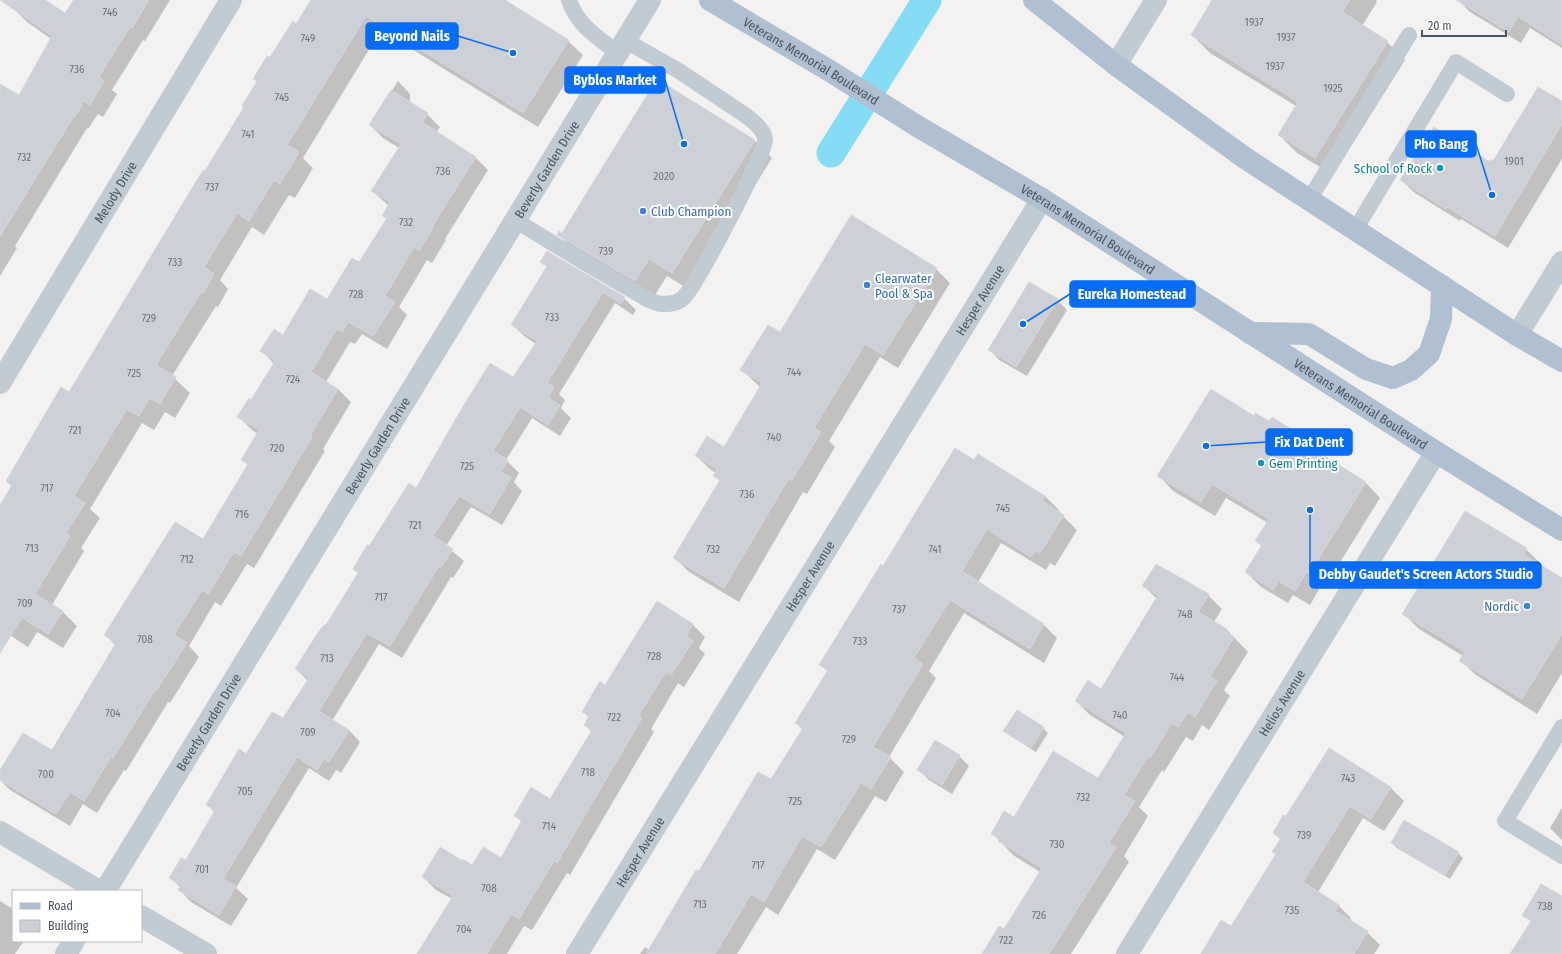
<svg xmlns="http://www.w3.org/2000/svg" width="1562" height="954" font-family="'Fira Sans Condensed',sans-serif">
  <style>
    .shadow { fill: #0003 }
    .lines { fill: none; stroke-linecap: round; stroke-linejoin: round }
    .canal { stroke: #85dcf5; stroke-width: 29 }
    .building { fill: #cdd0d6; stroke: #d4d7dd }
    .service { stroke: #c1cbd4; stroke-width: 16 }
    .minor { stroke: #c1cbd4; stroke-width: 22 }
    .primary { stroke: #aec0d2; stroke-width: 22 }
    .culture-dot { fill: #0f9aa8; stroke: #fff; stroke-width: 1.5 }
    .shop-dot { fill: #3f7fe0; stroke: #fff; stroke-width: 1.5 }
    .labels { text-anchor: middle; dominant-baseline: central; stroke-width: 4; stroke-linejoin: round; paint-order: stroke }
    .number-label { font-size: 11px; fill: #68737e }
    .street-label { font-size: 13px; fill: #475461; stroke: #fff }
    .culture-label { font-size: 13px; fill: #0d838f; stroke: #fff; text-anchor: end }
    .shop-label { font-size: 13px; fill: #366cbe; stroke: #fff; text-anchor: start }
    .leader { fill: none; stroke: #076cf7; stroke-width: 1.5 }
    .callout-dot { fill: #076cf7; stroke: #fff; stroke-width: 1.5 }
    .callout { fill: #076cf7; stroke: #076cf7; stroke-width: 1.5 }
    .callout-label { font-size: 14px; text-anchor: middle; font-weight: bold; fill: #fff }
  </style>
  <rect width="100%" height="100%" fill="#f4f1f1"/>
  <path class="shadow" d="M20,0H44L65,14L75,0H170L145,41L143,40L112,90L117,94L103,117L98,114L88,129L87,128L15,246L17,248L0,276V85L19,97L51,39L27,22L14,9Z
    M313,0H503L568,41L583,55L538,127L381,30L303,158L313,168L295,198L289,195L264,235L252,227L220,280L228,289L218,307L216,306L172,376L190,393L175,418L165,412L154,430L142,423L90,509L100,518L81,548L84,551L52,605L62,611L77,626L63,648L37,632L28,647L2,630L0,633V507L12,487L7,481L69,393L245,107L258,82L254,78L297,25Z
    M1213,0H1376L1377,2L1362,26L1387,42L1405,60L1333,175L1297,153L1279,135L1296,106L1210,53L1192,35Z
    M1458,0H1562V50V48L1530,28L1521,43L1470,12Z
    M398,81L410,94V103L427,114L440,127L436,133L475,157L488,170L445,239L446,240L432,263L427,260L399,307L407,315L387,349L362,334L355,344L350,342L326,382L338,389L351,402L323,449L325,451L254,568L247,564L221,606L215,602L189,646L199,657L170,703L168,702L126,771L124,770L97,813L83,804L70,826L10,790L0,780V772L52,751L116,646L106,635L204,540L249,466L242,460L258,434L252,430L239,417L251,401L274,364L262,351L327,301L359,264L387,220L383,216L389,206L372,191L399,148L383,138L370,125Z
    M1562,102V159L1508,248L1461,219L1460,221L1415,193L1401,180L1494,162Z
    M754,140L772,158L690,290L667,276L653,298L576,252L558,234H562Z
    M541,262L624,298L636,310L633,315L615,303L559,394L565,400L561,408L571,418L560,436L532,418L506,460L519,473L514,482L522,491L502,525L471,507L446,546L464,561L453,578L451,577L402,658L379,644L332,721L349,730L360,742L341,773L336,770L329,781L309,768L236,888L248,899L231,926L191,902L180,890L181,888L171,878L186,862L215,813L207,804L247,755L283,720L308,681L296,669L326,627L359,574L354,569L369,548L416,489L514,379L536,344L524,336L512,324L547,267Z
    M936,269L950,283L898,368L880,357L829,441L835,447L807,494L803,492L739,602L689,572L675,558L721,482L715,476L716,473L711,470L696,456L724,448L760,387L742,370L780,333Z
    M1057,300L1067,310L1027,376L999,360L989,349Z
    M1254,417L1309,442L1324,457L1366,483L1380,498L1324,588L1321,586L1310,605L1293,595L1288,603L1261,587L1246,572L1262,547L1257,541L1268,523L1226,498L1215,516L1173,491L1159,476Z
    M978,455L1045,496L1059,510L1057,512L1063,516L1077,530L1055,566L1050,563L1046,570L1001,543L978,582L1043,624L1057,638L1044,663L964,613L929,671L936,678L889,757L904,772L886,802L875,796L835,860L817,849L778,915L766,907L737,954H640L645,947L649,950L699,872L772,781L803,730L796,723L828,672L821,665L884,567Z
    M1526,549L1541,564L1540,566L1562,579V673L1537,714L1476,675L1461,661L1463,656L1419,629L1404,614Z
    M1144,586L1208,595L1222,609L1214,622L1227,630L1248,652L1224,690L1230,696L1209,730L1202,725L1193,741L1186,737L1164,772L1162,770L1139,807L1148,816L1124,856L1129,862L1071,954H984L1004,931L1040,872L1013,855L992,833L1014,819L1098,780L1125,737L1090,715L1076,701L1102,690L1157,599Z
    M692,624L705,637L699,648L705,654L684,687L678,683L651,729L654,732L570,875L567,873L532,930L524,926L507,954H418L452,899L436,890L423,877L501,860L522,822L516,816L550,800L592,732L585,725L589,718L583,711L606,686Z
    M1043,728L1048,733L1036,752L1009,735L1005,731Z
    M1329,750L1391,788L1404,801L1384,831L1363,818L1318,892L1338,905L1351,918L1350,921L1367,932L1380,945L1374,954H1202L1232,928L1277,855L1273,852L1281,840L1274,833L1286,818Z
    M959,756L969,766L952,794L929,780L919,770Z
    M1562,808V840L1550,828Z
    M1392,843L1458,853L1463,858L1450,879L1397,848Z
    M0,901L13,909V941H24L15,954H0Z"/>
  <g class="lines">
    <path class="canal" d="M831,153L927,0"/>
  </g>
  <path class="building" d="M0,0H45L65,13L74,0H149L132,28L130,27L99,77L104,81L90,105L84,101L75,117L74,116L0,236V84L19,95L52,36Z
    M311,0H505L569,40L523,113L366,16L287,145L299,152L280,184L274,180L249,221L237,213L204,267L214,274L203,293L201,292L156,365L176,377L160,404L150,398L139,416L127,409L74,496L85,503L66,533L70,536L35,594L63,611L48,634L22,618L0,653V505L12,485L6,481L61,387L69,392L203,170L205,171L244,107L242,106L257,81L253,79L267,56L270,57L293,21L296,24Z
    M1212,0H1350L1342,12L1388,41L1315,158L1278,135L1298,102L1191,35Z
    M1456,0H1562V45L1518,16L1509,32Z
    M657,79L755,140L672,273L649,259L635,281L557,235L559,231L562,233Z
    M1538,87L1562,101V124L1495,236L1447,207L1446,209L1400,180L1434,127L1490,162L1491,159L1493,161Z
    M391,90L428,113L422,122L476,157L433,225L434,226L419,251L414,247L385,296L395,302L373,336L348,322L342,332L337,329L311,372L338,389L310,436L312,437L241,556L234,552L208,594L202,590L174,635L187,643L156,691L155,690L113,758L111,757L84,801L70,792L56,814L0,780V770L23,733L52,750L116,643L104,635L175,522L203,539L248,464L241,460L259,430L237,417L249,398L251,400L275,361L260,351L274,329L283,335L310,289L327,299L352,258L359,262L387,218L382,216L390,202L371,191L401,144L369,125Z
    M851,215L937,268L883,355L865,344L814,428L821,432L792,480L789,478L724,588L673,558L720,480L713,476L717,469L695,456L707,436L724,447L762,383L740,370L768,325L780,332Z
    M547,251L625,297L621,304L603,292L547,383L554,387L548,398L560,405L548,425L520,407L493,451L508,460L501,472L511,478L490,514L459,496L433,536L453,549L441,567L439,566L390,646L367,633L319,711L349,730L329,762L324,759L317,770L297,757L223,879L236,886L219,915L178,890L181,885L169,878L181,858L186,860L215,810L206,805L239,749L246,754L272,712L283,718L309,678L295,669L317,634L324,625H326L358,573L353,569L367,545L369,546L409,483L416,488L461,410L490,363L513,377L537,341L511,325L547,266L540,262Z
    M1029,282L1058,299L1016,367L988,350Z
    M1211,389L1254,416L1255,413L1269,421L1272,417L1310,441L1307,445L1366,482L1309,574L1306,573L1295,591L1279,581L1273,590L1245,572L1262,545L1255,541L1269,519L1212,484L1201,502L1157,476Z
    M955,448L974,460L978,454L1045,496L1042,501L1064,515L1040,553L1036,550L1031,557L987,529L962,571L1044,624L1030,649L950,600L914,658L923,664L873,747L891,757L871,789L861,783L821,847L802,836L764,902L751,894L715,954H646L696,870L699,871L758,772L771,779L803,728L795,723L828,670L819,665L881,564L883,566Z
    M1465,511L1527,548L1523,554L1562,578V634L1522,699L1459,661L1465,652L1402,614Z
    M1156,564L1209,594L1198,612L1227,629L1226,632L1234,637L1210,677L1217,681L1195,717L1188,712L1178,727L1172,723L1150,758L1148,757L1124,795L1135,801L1109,843L1116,847L1049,954H982L999,926L1004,929L1042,868L998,841L1000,839L991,834L1004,811L1014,817L1053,751L1098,778L1126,733L1075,701L1088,680L1101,689L1158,595L1142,586Z
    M657,601L693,624L686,636L693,641L671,675L666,672L638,716L642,718L557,863L554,861L519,919L511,914L487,954H417L453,896L422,877L440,847L463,861V859L472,865L483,847L501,858L522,820L514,816L531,787L550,799L592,730L584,725L589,716L582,712L600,681L605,685Z
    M1017,710L1044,727L1031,748L1003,731Z
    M935,740L960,755L942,785L917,770Z
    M1329,748L1391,787L1371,819L1350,806L1303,882L1339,905L1335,911L1368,931L1354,954H1201L1221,920L1231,926L1276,854L1272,852L1281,838L1273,833L1283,815L1286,816Z
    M1404,820L1459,852L1445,875L1391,843Z
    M1541,884L1562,896V954H1510L1531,921L1522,916Z"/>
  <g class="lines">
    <path class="service" d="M569,0C577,25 598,38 618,53
      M1309,200L1409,35
      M515,220C552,243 588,265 625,286C634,291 652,304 663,304C671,304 680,303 685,296C697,283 766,153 765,140C765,130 752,120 745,115L679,71L626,41
      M1355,230L1456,62L1507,94
      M1562,727L1505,821L1562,856"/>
    <g class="minor">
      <path d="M1116,65L1156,0"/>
      <path d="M1517,335L1562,262"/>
      <path id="s1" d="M0,383L231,0"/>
      <path d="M0,832L99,891"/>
      <path id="s2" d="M105,891L650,0"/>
      <path d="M141,916L206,954"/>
      <path d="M66,954L74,941"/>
      <path id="s3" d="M577,954L1042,199"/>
      <path id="s4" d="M1127,954L1436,452"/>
    </g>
    <g class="primary">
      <path id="s5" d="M710,0L830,71L917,126L1042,199L1436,452L1562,530"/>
      <path d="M1034,0L1116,65L1245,158L1517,335L1562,361"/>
      <path d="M1250,333L1309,334L1366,369L1393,378L1411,370L1429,354L1441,319L1442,286"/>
    </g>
  </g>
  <g class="culture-dot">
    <circle cx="1440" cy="168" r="4"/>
    <circle cx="1261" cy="463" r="4"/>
  </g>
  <g class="shop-dot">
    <circle cx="643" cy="211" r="4"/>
    <circle cx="867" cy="285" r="4"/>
    <circle cx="1527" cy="606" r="4"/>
  </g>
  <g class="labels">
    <g class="number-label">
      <text x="110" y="12">746</text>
      <text x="1254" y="22">1937</text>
      <text x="1286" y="37">1937</text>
      <text x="308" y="38">749</text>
      <text x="1275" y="66">1937</text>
      <text x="77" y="69">736</text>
      <text x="1333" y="88">1925</text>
      <text x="282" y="97">745</text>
      <text x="248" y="134">741</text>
      <text x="24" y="157">732</text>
      <text x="1514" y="161">1901</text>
      <text x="443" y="171">736</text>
      <text x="664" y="176">2020</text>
      <text x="212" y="187">737</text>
      <text x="406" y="222">732</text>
      <text x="606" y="251">739</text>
      <text x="175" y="262">733</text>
      <text x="356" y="294">728</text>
      <text x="552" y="317">733</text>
      <text x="149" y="318">729</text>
      <text x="794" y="372">744</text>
      <text x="134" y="373">725</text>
      <text x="293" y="379">724</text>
      <text x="75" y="430">721</text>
      <text x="774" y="437">740</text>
      <text x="277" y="448">720</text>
      <text x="467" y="466">725</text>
      <text x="47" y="488">717</text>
      <text x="747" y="494">736</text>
      <text x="1003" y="508">745</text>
      <text x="242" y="514">716</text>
      <text x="415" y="525">721</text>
      <text x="32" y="548">713</text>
      <text x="713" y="549">732</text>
      <text x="935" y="549">741</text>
      <text x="187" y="559">712</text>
      <text x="381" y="597">717</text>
      <text x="25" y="603">709</text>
      <text x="899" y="609">737</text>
      <text x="1185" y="614">748</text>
      <text x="145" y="639">708</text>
      <text x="860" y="641">733</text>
      <text x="654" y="656">728</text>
      <text x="327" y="658">713</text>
      <text x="1177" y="677">744</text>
      <text x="113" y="713">704</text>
      <text x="1120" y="715">740</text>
      <text x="614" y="717">722</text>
      <text x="308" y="732">709</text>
      <text x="849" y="739">729</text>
      <text x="588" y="772">718</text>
      <text x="46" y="774">700</text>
      <text x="1348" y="778">743</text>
      <text x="245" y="791">705</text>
      <text x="1083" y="797">732</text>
      <text x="795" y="801">725</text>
      <text x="549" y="826">714</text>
      <text x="1304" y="835">739</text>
      <text x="1057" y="844">730</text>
      <text x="758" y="865">717</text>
      <text x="202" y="869">701</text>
      <text x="489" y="888">708</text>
      <text x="700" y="904">713</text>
      <text x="1545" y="906">738</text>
      <text x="1292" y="910">735</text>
      <text x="1039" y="915">726</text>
      <text x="464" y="929">704</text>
      <text x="1006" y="940">722</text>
    </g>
    <g class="street-label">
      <text stroke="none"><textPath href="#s5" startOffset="118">Veterans Memorial Boulevard</textPath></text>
      <text stroke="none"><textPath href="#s2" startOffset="846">Beverly Garden Drive</textPath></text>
      <text stroke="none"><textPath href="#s1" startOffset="223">Melody Drive</textPath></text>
      <text stroke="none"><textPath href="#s5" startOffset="442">Veterans Memorial Boulevard</textPath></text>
      <text stroke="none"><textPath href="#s3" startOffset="768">Hesper Avenue</textPath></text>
      <text stroke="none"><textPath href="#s5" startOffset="766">Veterans Memorial Boulevard</textPath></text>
      <text stroke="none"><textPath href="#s2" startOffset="522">Beverly Garden Drive</textPath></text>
      <text stroke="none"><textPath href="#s3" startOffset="444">Hesper Avenue</textPath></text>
      <text stroke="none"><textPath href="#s4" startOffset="295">Helios Avenue</textPath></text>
      <text stroke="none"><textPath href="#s2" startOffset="198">Beverly Garden Drive</textPath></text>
      <text stroke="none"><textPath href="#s3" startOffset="120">Hesper Avenue</textPath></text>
    </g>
    <g class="culture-label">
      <text x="1432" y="168">School of Rock</text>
      <text x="1269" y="463" text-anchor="start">Gem Printing</text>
    </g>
    <g class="shop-label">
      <text x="651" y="211">Club Champion</text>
      <text x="875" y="278">Clearwater<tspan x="875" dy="15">Pool &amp; Spa</tspan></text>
      <text x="1519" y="606" text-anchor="end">Nordic</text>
    </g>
  </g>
  <path class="leader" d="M513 53L458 36M684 144L665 80M1492 195L1476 144M1023 324L1070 294M1206 446L1266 442M1310 510L1310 575"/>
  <g class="callout-dot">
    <circle cx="513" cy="53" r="4"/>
    <circle cx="684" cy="144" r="4"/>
    <circle cx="1492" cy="195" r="4"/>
    <circle cx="1023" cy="324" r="4"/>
    <circle cx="1206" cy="446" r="4"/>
    <circle cx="1310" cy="510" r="4"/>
  </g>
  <g class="callout">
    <rect x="366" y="23" width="92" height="26" rx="4"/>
    <rect x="565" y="67" width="100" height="26" rx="4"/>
    <rect x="1406" y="131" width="70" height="26" rx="4"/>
    <rect x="1070" y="281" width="125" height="26" rx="4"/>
    <rect x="1266" y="429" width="86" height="26" rx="4"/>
    <rect x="1310" y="562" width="231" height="26" rx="4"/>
  </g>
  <g class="callout-label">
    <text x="412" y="41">Beyond Nails</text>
    <text x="615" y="85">Byblos Market</text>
    <text x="1441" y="149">Pho Bang</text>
    <text x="1132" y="299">Eureka Homestead</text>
    <text x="1309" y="447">Fix Dat Dent</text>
    <text x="1426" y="579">Debby Gaudet's Screen Actors Studio</text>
  </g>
  <rect x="12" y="890" width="130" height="52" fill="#ffffff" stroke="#b5bbc0"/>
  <rect x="20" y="903" width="20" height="6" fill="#aec0d2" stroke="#b5bbc0"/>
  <text x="48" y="910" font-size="12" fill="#475461">Road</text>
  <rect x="20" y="920" width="20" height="12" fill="#cdd0d6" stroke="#b5bbc0"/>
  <text x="48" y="930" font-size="12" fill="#475461">Building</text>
  <path d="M1422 30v6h84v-6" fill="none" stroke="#475461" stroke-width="2"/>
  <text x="1428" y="30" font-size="12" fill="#475461" stroke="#ffffff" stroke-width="3" paint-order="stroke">20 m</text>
</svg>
